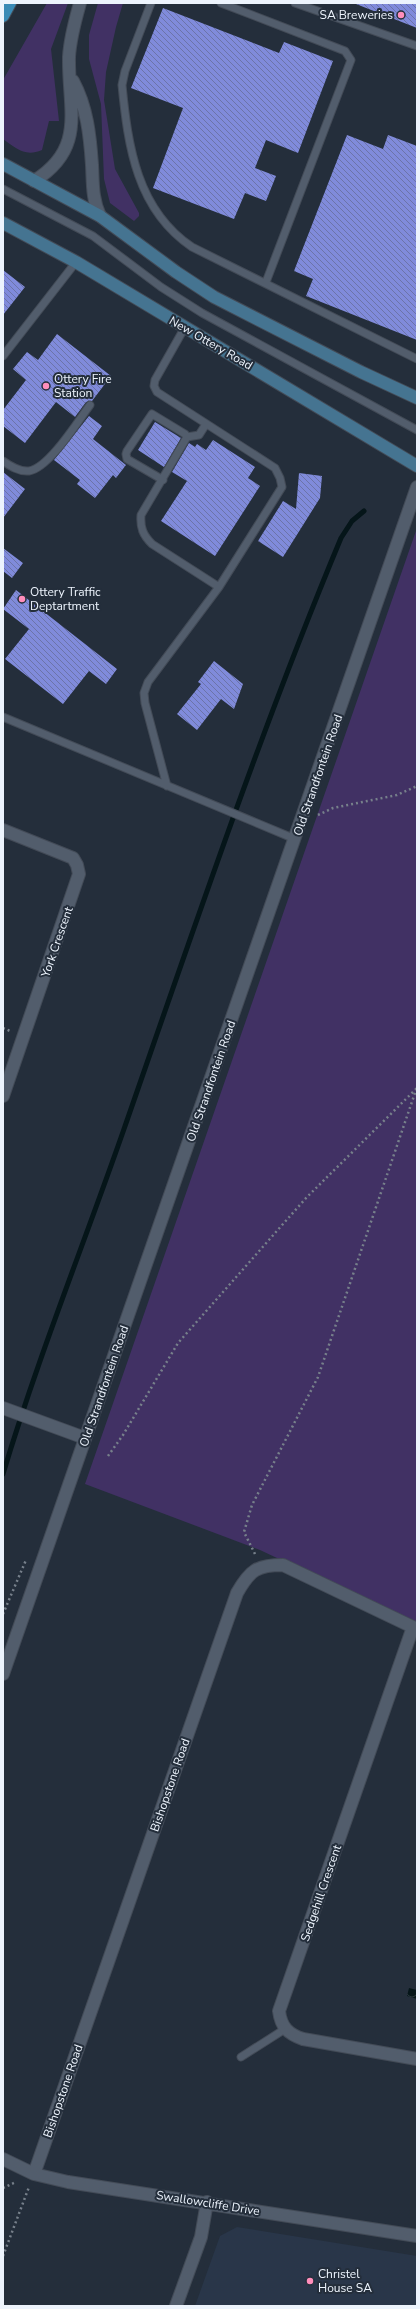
<svg xmlns="http://www.w3.org/2000/svg" width="420" height="2309" font-family="'Nunito Sans',sans-serif">
  <style>
    .built { fill: #293649 }
    .green { fill: #413164 }
    .water { fill: url(#water-waves) }
    .lines { fill: none; stroke-linecap: round; stroke-linejoin: round }
    .stream { stroke: #051519; stroke-width: 5 }
    .building { fill: url(#building-back-hatch) }
    .service-casing { stroke: #434b57; stroke-width: 9 }
    .minor-casing { stroke: #434b57; stroke-width: 14 }
    .tertiary-casing { stroke: #434b57; stroke-width: 14 }
    .secondary-casing { stroke: #434b57; stroke-width: 14 }
    .primary-casing { stroke: #434b57; stroke-width: 14 }
    .path { stroke: #77808b; stroke-width: 2.5; stroke-dasharray: 2 3; stroke-linecap: butt }
    .service { stroke: #525d6c; stroke-width: 7 }
    .minor { stroke: #525d6c; stroke-width: 12 }
    .tertiary { stroke: #525d6c; stroke-width: 12 }
    .secondary { stroke: #457491; stroke-width: 12 }
    .primary { stroke: #398ab6; stroke-width: 12 }
    .poi-dot { fill: #ff8ebb; stroke: #242e3b; stroke-width: 1.5 }
    .labels { text-anchor: middle; dominant-baseline: central; stroke-width: 4; stroke-linejoin: round; paint-order: stroke }
    .poi-label { font-size: 12px; fill: #edf4fd; stroke: #242e3b; text-anchor: start }
    .street-label { font-size: 12px; fill: #edf4fd; stroke: #242e3b }
  </style>
  <defs>
    <pattern id="water-waves" width="16" height="10" patternUnits="userSpaceOnUse"><rect width="16" height="10" fill="#051519"/><path d="M0 5q4-4 8 0t8 0" fill="none" stroke="#2a383b"/></pattern>
    <pattern id="building-back-hatch" width="6" height="6" patternUnits="userSpaceOnUse"><rect width="6" height="6" fill="#808bdb"/><path d="M-1 5l2 2M0 0l6 6M5-1l2 2" fill="none" stroke="#6c74a9"/></pattern>
  </defs>
  <rect width="100%" height="100%" fill="#242e3b"/>
  <path class="built" d="M237,2227L417,2256V2306H195L220,2236Z"/>
  <path class="green" d="M47,3H68L51,49L59,121H49L42,150C25,157 17,149 3,139V80Z
    M98,3H123L116,27L106,72L104,100L115,169L139,213V216L134,221L110,203L104,179L101,104L89,59V35Z
    M417,528V1624L260,1550L85,1484Z"/>
  <path class="water" d="M409,1988L417,1990V1999L407,1996Z"/>
  <g class="lines">
    <path class="stream" d="M3,1474C38,1357 84,1244 124,1129C193,931 260,732 341,538L352,521L364,511"/>
  </g>
  <path class="building" d="M356,3H417V28L356,4Z
    M163,8L279,53L284,42L333,61L298,153L266,140L255,168L276,176L266,201L245,193L234,219L153,188L183,108L131,88Z
    M347,135L383,149L388,135L417,146V340L306,296L313,279L294,271Z
    M3,270L25,287L3,315Z
    M57,334L111,376L92,401L86,402L75,417L56,402L25,443L3,426V410L26,380L13,369L27,352L38,360Z
    M89,416L102,426L93,439L126,465L116,478L113,475L95,498L77,484L80,480L54,460Z
    M155,422L181,438L164,467L138,450Z
    M213,440L255,467L248,478L260,486L215,556L161,521L187,481L172,472L189,443L195,447L197,444L206,450Z
    M3,472L25,489L3,518Z
    M299,473L322,476L320,498L283,557L258,541L283,501L296,509Z
    M3,548L23,563L12,578L3,571Z
    M16,590L117,669L106,684L89,671L63,704L5,659L29,629L3,609Z
    M214,661L243,684L234,709L221,699L197,730L177,714L201,684L198,682Z"/>
  <g class="lines">
    <g class="service-casing">
      <path id="service" d="M151,3L125,71L122,85C128,147 137,210 192,247L417,359
        M221,3L345,51L351,60L266,282
        M295,3L417,46
        M3,189L93,236L161,287L202,313L417,430
        M3,356L76,262
        M187,437L141,515C140,528 143,535 152,544L219,587
        M187,437L199,435L206,424
        M3,461C10,466 19,472 29,471C49,468 78,421 90,405
        M163,480L127,459L126,454L127,451L152,414L185,434L187,437
        M3,717L295,839
        M167,786L145,703L144,693L148,682L219,587L282,487L280,478L275,468L157,392L154,386L155,380L185,327
        M241,2057L285,2029"/>
    </g>
    <g class="minor-casing">
      <path id="minor" d="M73,81C87,107 90,135 92,165C93,183 92,199 100,216
        M34,181C87,148 68,109 69,57C70,38 75,21 80,3
        M3,830L73,858L77,865L79,874L3,1096
        M3,1408L85,1438
        M413,1627L279,2011C281,2027 288,2034 303,2039L417,2059
        M3,2159L34,2174L68,2182L417,2236
        M34,2174L237,1593C250,1570 257,1565 283,1565L417,1629
        M176,2306L201,2237L207,2202"/>
    </g>
    <g class="tertiary-casing">
      <path id="tertiary" d="M3,1674L417,487"/>
    </g>
    <g class="secondary-casing">
      <path id="secondary" d="M3,164L100,216L176,272L214,297L361,372L417,398
        M3,223L76,262L417,466"/>
    </g>
    <g class="primary-casing">
      <path id="primary" d="M3,16L10,3"/>
    </g>
    <path class="path" d="M318,815L333,808L397,795L417,786
      M3,1028L10,1031
      M108,1456L123,1435L178,1343L306,1198L417,1088
      M255,1554L244,1532L252,1505L318,1377L416,1090
      M3,1614L26,1560
      M3,2188L16,2182
      M3,2256L29,2187"/>
    <use href="#service" class="service"/>
    <use href="#minor" class="minor"/>
    <use href="#tertiary" class="tertiary"/>
    <use href="#secondary" class="secondary"/>
    <use href="#primary" class="primary"/>
  </g>
  <g class="poi-dot">
    <circle cx="401" cy="15" r="4"/>
    <circle cx="46" cy="386" r="4"/>
    <circle cx="22" cy="599" r="4"/>
    <circle cx="310" cy="2281" r="4"/>
  </g>
  <g class="labels">
    <g class="poi-label">
      <text x="393" y="15" text-anchor="end">SA Breweries</text>
      <text x="54" y="379">Ottery Fire<tspan x="54" dy="14">Station</tspan></text>
      <text x="30" y="592">Ottery Traffic<tspan x="30" dy="14">Deptartment</tspan></text>
      <text x="318" y="2274">Christel<tspan x="318" dy="14">House SA</tspan></text>
    </g>
    <g class="street-label">
      <text transform="translate(211 343) rotate(30)">New Ottery Road</text>
      <text transform="translate(318 775) rotate(-71)">Old Strandfontein Road</text>
      <text transform="translate(57 942) rotate(-71)">York Crescent</text>
      <text transform="translate(211 1081) rotate(-71)">Old Strandfontein Road</text>
      <text transform="translate(104 1386) rotate(-71)">Old Strandfontein Road</text>
      <text transform="translate(170 1785) rotate(-71)">Bishopstone Road</text>
      <text transform="translate(321 1893) rotate(-71)">Sedgehill Crescent</text>
      <text transform="translate(63 2091) rotate(-71)">Bishopstone Road</text>
      <text transform="translate(208 2203) rotate(9)">Swallowcliffe Drive</text>
    </g>
  </g>
  <rect width="420" height="2309" fill="none" stroke="#edf4fd" stroke-width="8"/>
</svg>
